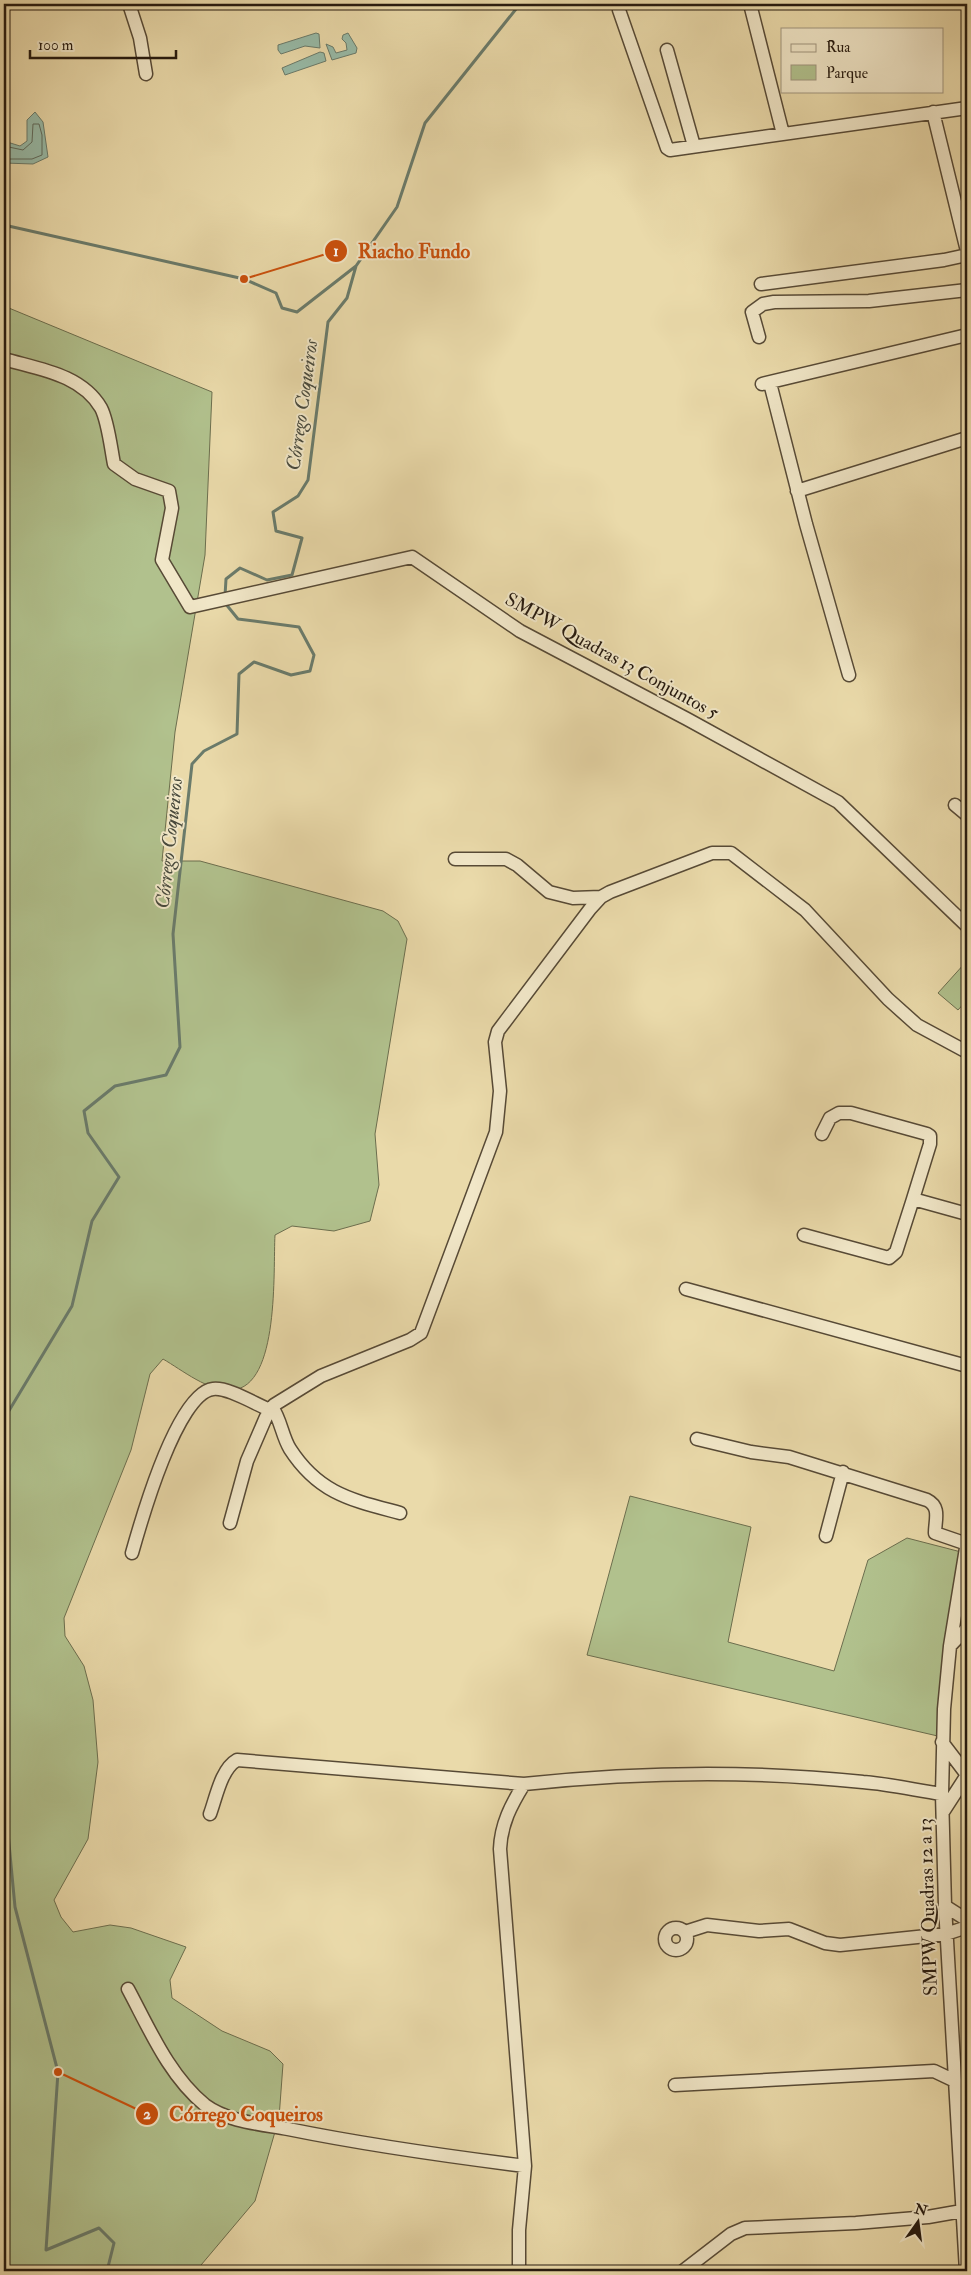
<svg xmlns="http://www.w3.org/2000/svg" width="971" height="2275" font-family="'IM FELL Double Pica',serif">
  <style>
    .green { fill: #b1c18d; stroke: #6c6e4e }
    .water { fill: #98bba8; stroke: #6a7b6b }
    .lines { fill: none; stroke-linecap: round; stroke-linejoin: round }
    .shore { stroke: #5f6a5c; stroke-width: 1 }
    .stream { stroke: #6a7b6b; stroke-width: 3 }
    .minor-casing { stroke: #574a36; stroke-width: 15 }
    .minor { stroke: #f1e7c8; stroke-width: 12 }
    .labels { text-anchor: middle; dominant-baseline: central; stroke-width: 4; stroke-linejoin: round; paint-order: stroke }
    .street-label { font-size: 19px; fill: #261a0f; stroke: #f1e7c8 }
    .water-label { font-size: 20px; font-style: italic; fill: #484a3d; stroke: #f1e7c8 }
    .leader { fill: none; stroke: #cb500c; stroke-width: 2 }
    .callout-dot { fill: #cb500c; stroke: #f1e7c8; stroke-width: 2 }
    .mark-label { font-size: 15px; text-anchor: middle; font-weight: bold; fill: #fff }
    .callout-label { font-size: 20px; text-anchor: middle; font-weight: bold; fill: #cb500c; stroke: #f1e7c8; stroke-width: 4; stroke-linejoin: round; paint-order: stroke }
  </style>
  <rect width="100%" height="100%" fill="#eadaaa"/>
  <filter id="stains"><feTurbulence type="fractalNoise" baseFrequency=".004" numOctaves="4"/><feColorMatrix values="0 0 0 0 .2 0 0 0 0 .09 0 0 0 0 .02 0 0 0 .5 -.17"/></filter>
  <radialGradient id="worn" r=".72"><stop offset=".6" stop-color="#630" stop-opacity="0"/><stop offset="1" stop-color="#630" stop-opacity=".3"/></radialGradient>
  <path class="green" d="M4,306L212,392L205,555L175,732L162,861H200L383,911L398,921L407,939L375,1134L379,1185L370,1221L334,1231L292,1226L275,1235C273,1269 280,1387 232,1390C209,1392 182,1370 163,1359L150,1374L131,1450L64,1618L65,1636L84,1666L93,1700L98,1762L88,1839L54,1900L61,1917L73,1932L110,1925L131,1928L186,1947L170,1980L172,1998L222,2031L270,2051L283,2064L279,2118L255,2201L196,2271H4Z
    M965,963L967,965V1000L958,1010L938,993Z
    M630,1496L751,1527L728,1642L834,1671L868,1560L907,1538L965,1553L942,1737L587,1655Z"/>
  <path class="water" d="M316,33L319,34L320,48L305,46L281,54L278,50V45Z
    M348,33L357,48L356,53L332,60L326,44L333,47L336,53L347,50L346,43L342,39L343,35Z
    M320,52L324,53L326,61L285,75L282,68Z
    M35,112L43,122L48,157L33,164L4,163V141L20,146L27,141V120Z"/>
  <g class="lines">
    <path class="shore" d="M4,146L23,150L32,142L33,124H39L42,135V155L32,159H4"/>
    <path class="stream" d="M4,225L244,279L276,293L282,308L297,312L356,266L397,207L425,123L520,4
      M225,596L226,579L240,568L267,580L292,575L302,538L276,531L273,512L298,496L308,480L328,322L347,298L356,266
      M4,1419L72,1306L92,1221L119,1177L88,1133L84,1111L115,1086L166,1075L180,1047L173,934L192,764L204,751L237,734L239,674L254,662L291,675L310,671L314,655L299,627L238,619L225,603
      M4,1597V1613
      M4,1791L15,1907L58,2072L46,2250L99,2228L114,2243L107,2271"/>
    <g class="minor-casing">
      <path id="minor" d="M129,4L140,38L146,74
        M750,4L783,134
        M619,10L667,148L670,150L967,108
        M667,50L694,146
        M933,112L967,251
        M761,284L944,260L967,255
        M759,337L752,312L763,304L774,302L869,301L967,290
        M4,359C38,369 81,374 101,408C108,421 111,449 114,464L135,479L169,491L172,508L162,560L190,607L412,557L520,631L687,719L838,802L967,926
        M770,383L806,524L849,675
        M762,384L967,335
        M797,491L967,438
        M955,805L967,815
        M455,859H506L517,865L549,892L573,898L601,897
        M822,1134L830,1118L839,1113H851L927,1134L930,1136V1144L913,1199
        M804,1235L889,1258L896,1252L913,1199L967,1214
        M686,1289L967,1366
        M272,1407C281,1420 282,1436 290,1449C319,1494 352,1500 400,1513
        M697,1439L751,1452L789,1457L927,1500C941,1507 935,1520 935,1533L967,1544
        M230,1523L247,1461L266,1417L274,1405L321,1376L410,1340L421,1333L496,1132L500,1091L495,1042L498,1031L590,909L601,897L610,892L712,853H731L805,910L888,999L917,1025L967,1052
        M826,1536L843,1472
        M132,1553C141,1521 177,1393 213,1389C228,1387 255,1404 270,1410
        M950,1646L967,1628
        M942,1742L967,1775
        M943,1812L967,1775
        M210,1814C216,1798 221,1769 237,1760L524,1784
        M945,1906L967,1920
        M665 1939a11 11 0 1 1 22 0a11 11 0 1 1-22 0Z
        M685,1932L707,1925L759,1931L789,1929L825,1943L840,1945L946,1934L967,1927
        M128,1989C149,2028 169,2076 205,2105C228,2122 261,2124 288,2129C367,2145 445,2156 525,2166
        M675,2085L934,2071L955,2081
        M519,2271V2230L525,2166L500,1849C501,1824 511,1805 524,1784C636,1772 750,1770 863,1782C889,1784 915,1790 942,1794
        M683,2271L731,2234L745,2228L856,2223L928,2217L962,2211
        M966,2271L945,1906L942,1794L944,1709L950,1646L967,1542"/>
    </g>
    <use href="#minor" class="minor"/>
  </g>
  <g class="labels">
    <g class="street-label">
      <text transform="translate(612 656) rotate(29)">SMPW Quadras 13 Conjuntos 5</text>
      <text transform="translate(928 1907) rotate(-92)">SMPW Quadras 12 a 13</text>
    </g>
    <g class="water-label">
      <text transform="translate(302 405) rotate(-82)">Córrego Coqueiros</text>
      <text transform="translate(169 843) rotate(-84)">Córrego Coqueiros</text>
    </g>
  </g>
  <path class="leader" d="M244 279L336 251M58 2072L147 2114"/>
  <g class="callout-dot">
    <circle cx="244" cy="279" r="5"/>
    <circle cx="58" cy="2072" r="5"/>
    <circle cx="336" cy="251" r="12"/>
    <circle cx="147" cy="2114" r="12"/>
  </g>
  <g class="mark-label">
    <text x="336" y="256">1</text>
    <text x="147" y="2119">2</text>
  </g>
  <g class="callout-label">
    <text x="414" y="258">Riacho Fundo</text>
    <text x="246" y="2121">Córrego Coqueiros</text>
  </g>
  <rect width="971" height="2275" fill="none" stroke="#eadaaa" stroke-width="20"/>
  <rect x="5" y="5" width="961" height="2265" fill="none" stroke="#261a0f" stroke-width="2.5"/>
  <rect x="10" y="10" width="951" height="2255" fill="none" stroke="#261a0f"/>
  <rect x="781" y="28" width="162" height="65" fill="#f1e7c8" stroke="#a0957e"/>
  <rect x="791" y="44" width="25" height="8" fill="#f1e7c8" stroke="#a0957e"/>
  <text x="826" y="52" font-size="15" fill="#261a0f">Rua</text>
  <rect x="791" y="65" width="25" height="15" fill="#b1c18d" stroke="#a0957e"/>
  <text x="826" y="78" font-size="15" fill="#261a0f">Parque</text>
  <g transform="translate(918 2222) rotate(14)" stroke="#f1e7c8" stroke-width="4" paint-order="stroke">
  <path d="M0-4L9 19L0 12L-9 19Z" fill="#261a0f"/>
  <text y="-8" font-size="14" font-weight="bold" text-anchor="middle" fill="#261a0f">N</text>
  </g>
  <path d="M30 50v8h146v-8" fill="none" stroke="#261a0f" stroke-width="2.5"/>
  <text x="38" y="50" font-size="15" fill="#261a0f" stroke="#f1e7c8" stroke-width="4" paint-order="stroke">100 m</text>
  <rect width="100%" height="100%" filter="url(#stains)"/>
  <rect width="100%" height="100%" fill="url(#worn)"/>
</svg>
